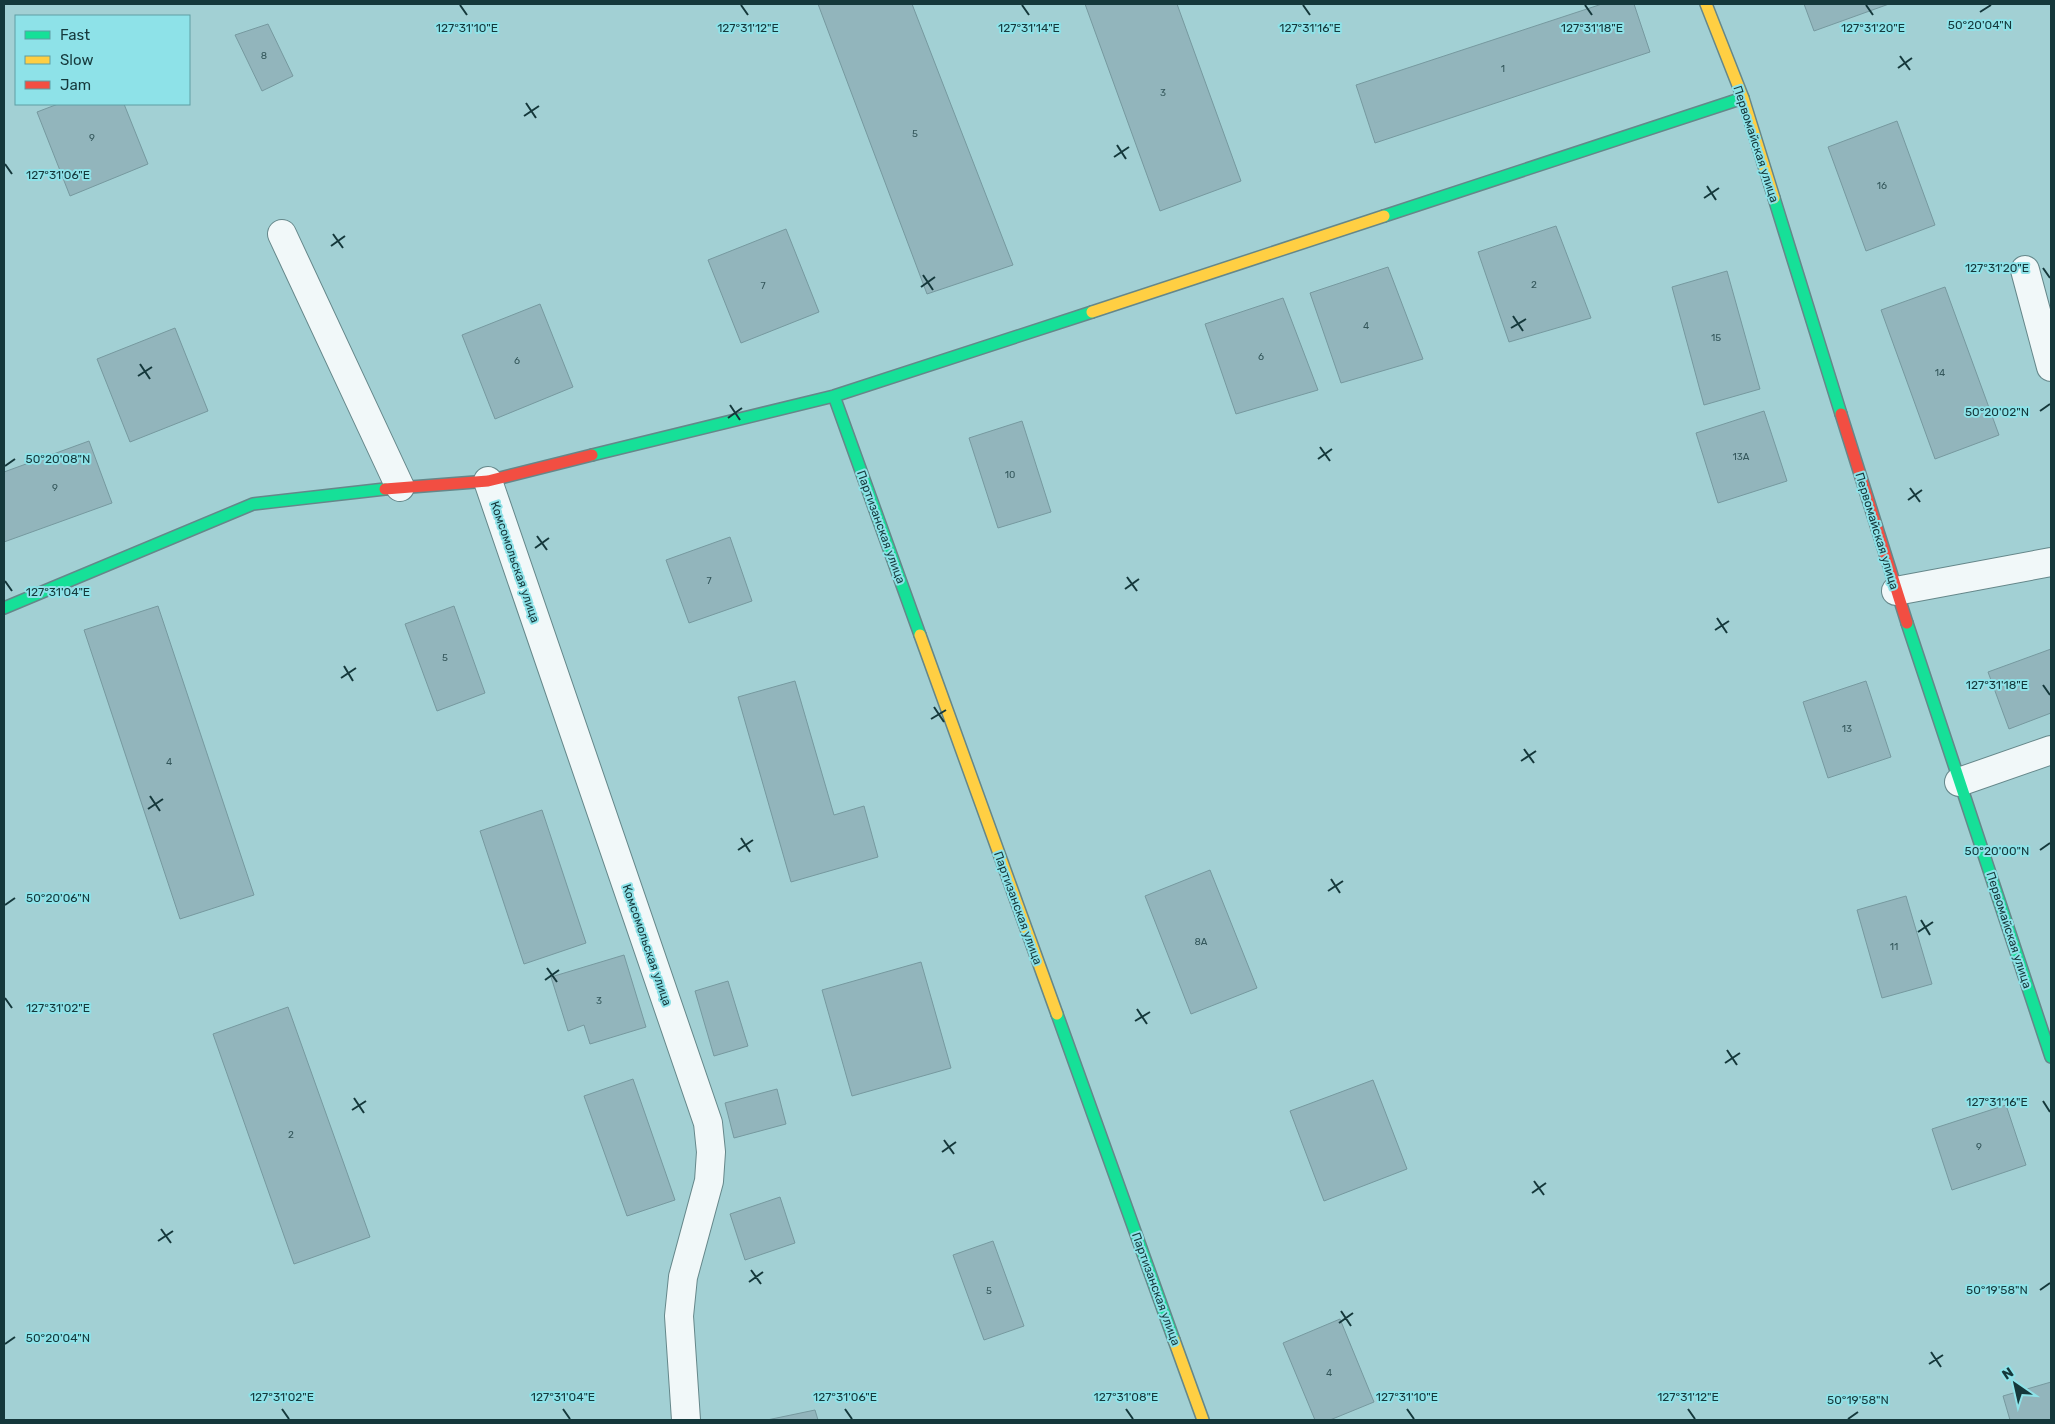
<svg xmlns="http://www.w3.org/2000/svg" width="2055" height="1424" font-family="Rubik,sans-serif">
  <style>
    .building { fill: #92b5bc; stroke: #76999f }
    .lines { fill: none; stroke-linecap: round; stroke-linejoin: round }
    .street-casing { stroke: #65878a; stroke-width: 30 }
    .fast-casing { stroke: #65878a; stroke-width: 14 }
    .slow-casing { stroke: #65878a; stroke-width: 14 }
    .jam-casing { stroke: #65878a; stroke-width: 14 }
    .street { stroke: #f1f8f9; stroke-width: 28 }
    .fast { stroke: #16e098; stroke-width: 11 }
    .slow { stroke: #ffcf43; stroke-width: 11 }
    .jam { stroke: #f24e42; stroke-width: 11 }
    .ticks { fill: none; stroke: #15383b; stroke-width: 2 }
    .labels { text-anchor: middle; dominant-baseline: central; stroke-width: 4; stroke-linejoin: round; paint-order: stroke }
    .number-label { font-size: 10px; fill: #34575b }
    .street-label { font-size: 12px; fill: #15383b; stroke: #8ee2e8 }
    .ticks-label { font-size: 12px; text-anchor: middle; fill: #15383b; stroke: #8ee2e8; stroke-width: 4; stroke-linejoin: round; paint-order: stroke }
  </style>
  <rect width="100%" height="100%" fill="#a2d0d4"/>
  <path class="building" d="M818,4H912L1013,265L927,294Z
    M1085,4H1177L1241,181L1160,211Z
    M1602,4H1634L1650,52L1375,143L1356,85Z
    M1804,4H1889L1814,31Z
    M268,24L293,76L262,91L235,35Z
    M58,104H124L148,164L70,196L37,112Z
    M1897,121L1935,225L1866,251L1828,147Z
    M1556,226L1591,318L1509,342L1478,252Z
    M786,229L819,312L741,343L708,260Z
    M1388,267L1423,359L1341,383L1310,293Z
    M1727,271L1760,389L1704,405L1672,287Z
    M1945,287L1999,435L1935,459L1881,310Z
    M1283,298L1318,390L1236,414L1205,324Z
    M540,304L573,387L495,419L462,335Z
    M175,328L208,411L130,442L97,359Z
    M1764,411L1787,481L1718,503L1696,433Z
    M1022,421L1051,512L998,528L969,438Z
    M89,441L112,503L4,542V472Z
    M730,537L752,601L689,623L666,560Z
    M158,606L254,895L180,919L84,630Z
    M454,606L485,693L437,711L405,624Z
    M2051,649V713L2009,729L1988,672Z
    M795,681L834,815L864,806L878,857L791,882L738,697Z
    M1866,681L1891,757L1828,778L1803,702Z
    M542,810L586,943L524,964L480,831Z
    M1210,870L1257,988L1191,1014L1145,896Z
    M1906,896L1932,984L1882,998L1857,910Z
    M624,955L646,1027L590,1044L584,1025L568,1031L551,977Z
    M921,962L951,1068L852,1096L822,990Z
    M728,981L748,1046L714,1056L695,991Z
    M288,1007L370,1237L294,1264L213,1034Z
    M633,1079L675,1200L627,1216L584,1096Z
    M1373,1080L1407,1169L1324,1201L1290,1111Z
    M777,1089L786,1124L734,1138L725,1103Z
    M2006,1105L2026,1165L1952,1190L1932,1129Z
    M780,1197L795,1243L745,1260L730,1214Z
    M993,1241L1024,1326L984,1340L953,1255Z
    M1340,1319L1374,1402L1330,1420H1315L1283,1343Z
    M2051,1382V1420H2010L2003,1396Z
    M815,1410L818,1420H767Z"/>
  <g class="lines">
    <g class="street-casing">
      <path id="street" d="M282,234L400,487
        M2025,270L2051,367
        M488,481L708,1123L711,1152L709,1181L683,1277L679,1316L686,1420
        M1896,591L2051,562
        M1959,782L2051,750"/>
    </g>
    <g class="fast-casing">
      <path id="fast" d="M1774,198L1841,414
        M1384,216L1743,98
        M834,396L920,635
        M592,455L834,396L1092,312
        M4,608L253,504L385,489
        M1907,623L2051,1057
        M1057,1014L1174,1340"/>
    </g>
    <g class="slow-casing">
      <path id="slow" d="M1706,4L1743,98L1774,198
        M1092,312L1384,216
        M920,635L1057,1014
        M1174,1340L1203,1420"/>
    </g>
    <g class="jam-casing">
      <path id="jam" d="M1841,414L1907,623
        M385,489L488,481L592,455"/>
    </g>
    <use href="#street" class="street"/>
    <use href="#fast" class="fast"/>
    <use href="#slow" class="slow"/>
    <use href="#jam" class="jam"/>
  </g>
  <path class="ticks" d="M460,5L467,15M741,5L748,15M1022,5L1029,15M1303,5L1310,15M1585,5L1592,15M1866,5L1873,15M1980,12L1991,5M1900,56L1910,70M1898,68L1912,58M526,103L536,118M524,116L539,106M1117,145L1126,159M1114,157L1129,147M5,164L12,174M1707,186L1716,200M1704,198L1719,188M333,234L343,248M331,246L345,236M2043,268L2050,278M923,275L933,290M921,287L935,277M1513,316L1523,331M1511,328L1526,319M140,364L150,379M138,376L152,367M730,405L740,420M2040,411L2050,404M728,418L742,408M1320,447L1330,461M1318,459L1332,449M5,466L15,459M1910,488L1920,502M1908,500L1922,490M537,536L547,550M535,548L549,538M1127,577L1137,591M5,581L12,591M1125,589L1139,579M1717,618L1727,633M1715,630L1729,621M344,666L353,681M341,678L356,668M2043,685L2050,695M934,707L944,722M931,719L946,710M1524,749L1534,763M1521,761L1536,751M150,796L160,811M148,809L163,799M741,838L750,852M738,850L753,840M2040,850L2050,843M1331,879L1340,893M1328,891L1343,881M5,905L15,898M1921,920L1930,935M1918,932L1933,922M547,968L557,982M545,980L559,970M5,998L12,1008M1137,1009L1147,1024M1135,1021L1150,1012M1727,1050L1737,1065M1725,1063L1740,1053M354,1098L364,1113M2043,1101L2050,1112M352,1110L366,1101M944,1140L954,1154M942,1152L956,1142M1534,1181L1544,1195M1532,1193L1546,1183M161,1229L171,1243M158,1241L173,1231M751,1270L761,1284M749,1282L763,1272M2040,1290L2050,1283M1341,1311L1351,1326M1339,1323L1353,1313M5,1344L15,1337M1931,1352L1941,1367M1929,1364L1943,1355M282,1409L289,1419M563,1409L570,1419M845,1409L852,1419M1126,1409L1133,1419M1407,1409L1414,1419M1688,1409L1695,1419M1848,1419L1858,1412"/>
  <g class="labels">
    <g class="number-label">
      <text x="264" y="56">8</text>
      <text x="1503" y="69">1</text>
      <text x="1163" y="93">3</text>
      <text x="915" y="134">5</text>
      <text x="92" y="138">9</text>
      <text x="1882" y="186">16</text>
      <text x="1534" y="285">2</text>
      <text x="763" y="286">7</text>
      <text x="1366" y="326">4</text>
      <text x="1716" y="338">15</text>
      <text x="1261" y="357">6</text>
      <text x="517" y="361">6</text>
      <text x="1940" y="373">14</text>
      <text x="1741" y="457">13А</text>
      <text x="1010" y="475">10</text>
      <text x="55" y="488">9</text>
      <text x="709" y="581">7</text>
      <text x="445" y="658">5</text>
      <text x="1847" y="729">13</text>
      <text x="169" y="762">4</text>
      <text x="1201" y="942">8А</text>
      <text x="1894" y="947">11</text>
      <text x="599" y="1001">3</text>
      <text x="291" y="1135">2</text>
      <text x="1979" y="1147">9</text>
      <text x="989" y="1291">5</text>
      <text x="1329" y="1373">4</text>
    </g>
    <g class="street-label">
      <text transform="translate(1756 144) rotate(72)">Первомайская улица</text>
      <text transform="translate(881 527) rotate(70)">Партизанская улица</text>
      <text transform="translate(1877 531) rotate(73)">Первомайская улица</text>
      <text transform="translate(515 562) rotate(71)">Комсомольская улица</text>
      <text transform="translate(1018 908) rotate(70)">Партизанская улица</text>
      <text transform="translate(2009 930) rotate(72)">Первомайская улица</text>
      <text transform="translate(647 945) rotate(71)">Комсомольская улица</text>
      <text transform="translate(1156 1289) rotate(70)">Партизанская улица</text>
    </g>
  </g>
  <g class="ticks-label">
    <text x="1980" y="29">50°20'04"N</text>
    <text x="467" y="32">127°31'10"E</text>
    <text x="748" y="32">127°31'12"E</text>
    <text x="1029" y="32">127°31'14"E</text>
    <text x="1310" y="32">127°31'16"E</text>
    <text x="1592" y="32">127°31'18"E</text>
    <text x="1873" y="32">127°31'20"E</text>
    <text x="58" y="179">127°31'06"E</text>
    <text x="1997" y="272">127°31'20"E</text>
    <text x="1997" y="416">50°20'02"N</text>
    <text x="58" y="463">50°20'08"N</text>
    <text x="58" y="596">127°31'04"E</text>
    <text x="1997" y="689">127°31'18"E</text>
    <text x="1997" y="855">50°20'00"N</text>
    <text x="58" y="902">50°20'06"N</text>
    <text x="58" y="1012">127°31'02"E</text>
    <text x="1997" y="1106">127°31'16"E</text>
    <text x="1997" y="1294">50°19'58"N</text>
    <text x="58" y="1342">50°20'04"N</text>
    <text x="282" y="1401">127°31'02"E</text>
    <text x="563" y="1401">127°31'04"E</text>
    <text x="845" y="1401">127°31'06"E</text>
    <text x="1126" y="1401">127°31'08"E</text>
    <text x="1407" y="1401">127°31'10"E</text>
    <text x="1688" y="1401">127°31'12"E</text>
    <text x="1858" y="1404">50°19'58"N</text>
  </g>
  <rect width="2055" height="1424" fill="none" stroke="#15383b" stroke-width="10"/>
  <rect x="15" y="15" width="175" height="90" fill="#8ee2e8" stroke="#5e9ea3"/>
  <rect x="25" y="31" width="25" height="8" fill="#16e098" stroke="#5e9ea3"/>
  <text x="60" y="40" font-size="15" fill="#15383b">Fast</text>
  <rect x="25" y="56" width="25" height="8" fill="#ffcf43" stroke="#5e9ea3"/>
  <text x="60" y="65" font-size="15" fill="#15383b">Slow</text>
  <rect x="25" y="81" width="25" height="8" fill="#f24e42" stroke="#5e9ea3"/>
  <text x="60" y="90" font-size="15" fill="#15383b">Jam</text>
  <g transform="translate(2015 1384) rotate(326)" stroke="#8ee2e8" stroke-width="4" paint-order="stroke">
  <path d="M0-4L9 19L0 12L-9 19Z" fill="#15383b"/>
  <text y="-8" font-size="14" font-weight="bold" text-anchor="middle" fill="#15383b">N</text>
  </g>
</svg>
